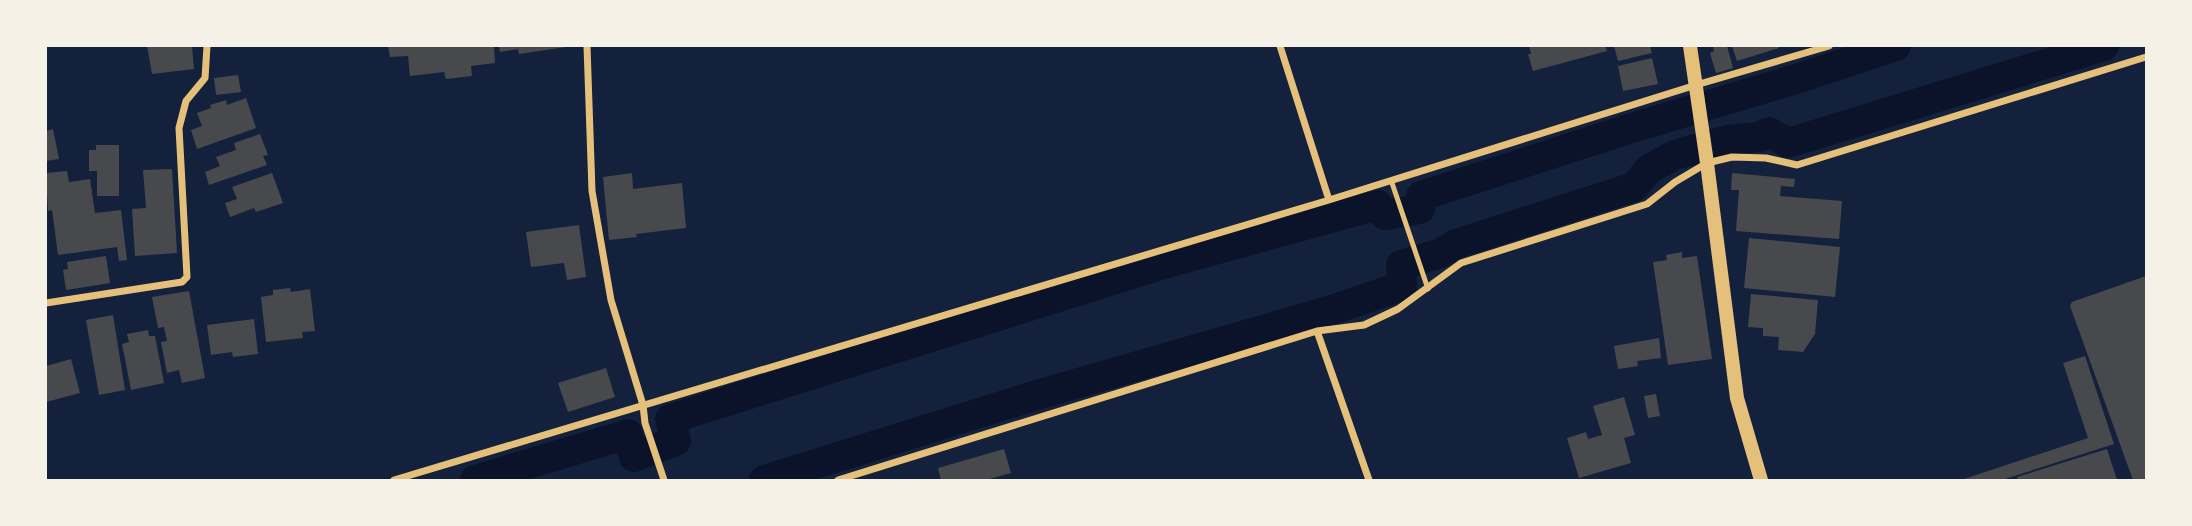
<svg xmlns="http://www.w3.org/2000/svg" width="2192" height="526" font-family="'DejaVu Sans',sans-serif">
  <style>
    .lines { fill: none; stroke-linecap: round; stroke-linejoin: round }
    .canal { stroke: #0b132b; stroke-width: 30 }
    .building { fill: #48494c }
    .service { stroke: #e5c07b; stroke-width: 5 }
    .minor { stroke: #e5c07b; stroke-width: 7 }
    .secondary { stroke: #e5c07b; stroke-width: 14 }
  </style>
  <rect width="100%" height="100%" fill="#14213d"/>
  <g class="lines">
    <path class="canal" d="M475,480L628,434L634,457L676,441L670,419L1167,263L1378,205L1385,215L1420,209L1421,196L1635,127L1793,80L1896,46
      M764,480L1040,394L1332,310L1402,286L1401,265L1441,253L1456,244L1634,187L1649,169L1675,155L1728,140L1759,137L1769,132L1788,143L2104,46"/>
  </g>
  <path class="building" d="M147,46H192L194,69L152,74Z
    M388,46H494L495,63L471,66L472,76L446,79L444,72L410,76L408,56L390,57Z
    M499,46H566V47L519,54L518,49L500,52Z
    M1529,46H1605L1607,51L1533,71L1528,54H1531Z
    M1614,46H1650L1652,53L1618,61Z
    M1713,46H1727L1733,68L1716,73L1710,53L1714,51Z
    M1732,46H1778L1779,48L1737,61Z
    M1652,58L1658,84L1623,91L1618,66Z
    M238,75L241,92L216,95L214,78Z
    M246,98L256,128L197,149L191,130L202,126L197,113L211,108L210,105L226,100L227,105Z
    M53,129L59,159L46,161V131Z
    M260,134L268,155L263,156L267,165L209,185L205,172L220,166L216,157L236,150L234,143Z
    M96,145H119V196H97V171H89V150H96Z
    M172,169L177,253L135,256L132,209L146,208L143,170Z
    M67,171L69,182L90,179L95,213L121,210L127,260L119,261L117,247L58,255L52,210L48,211L46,173Z
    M272,173L283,203L256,212L254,208L230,217L225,203L237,199L232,187Z
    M632,173L633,189L682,183L686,228L636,234L637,237L609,240L603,177Z
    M1732,173L1795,179L1794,187L1781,186L1780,196L1842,201L1839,239L1736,231L1739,190H1731Z
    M579,225L586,277L567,280L564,263L531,267L526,232Z
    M1749,238L1840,247L1835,297L1744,288Z
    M1682,252V258L1697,256L1712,359L1668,365L1653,262L1667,260L1666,255Z
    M106,256L110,283L66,290L63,270L68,269L67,262Z
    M2146,276V480H2133L2070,306L2072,302Z
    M290,288L291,292L310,289L315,331L302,332L303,338L266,342L261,297L273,295V290Z
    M189,291L205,378L182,383L179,370L167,373L161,342L167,341L164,327L158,328L152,297Z
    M1751,294L1818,300L1815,334L1803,352L1778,350L1779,337L1763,336V328L1748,327Z
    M113,315L125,390L99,395L86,320Z
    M254,319L258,354L233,357L232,352L211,355L207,325Z
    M148,330L149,336H155L164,383L131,390L122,344L129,342L127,334Z
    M1659,338L1661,358L1637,361L1638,366L1618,369L1614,346Z
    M2085,356L2114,444L2002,480H1961L2088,438L2063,363Z
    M71,359L80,393L46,402V366Z
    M606,368L615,397L568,412L558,383Z
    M1656,394L1660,416L1648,418L1644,396Z
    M1624,397L1635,435L1624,438L1631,463L1579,478L1567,438L1586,432L1588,439L1602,435L1593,406Z
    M1004,449L1011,473L986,480H941L938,468Z
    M2107,449L2117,480H2018L2017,477Z"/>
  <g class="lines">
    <path class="service" d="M1391,180L1428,289"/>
    <path class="minor" d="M587,46L592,191L611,300L643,405L645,423L664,480
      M1280,46L1329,200
      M46,303L182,282L187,277L179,128L186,101L205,78L207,46
      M1317,331L1369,480
      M394,480L1329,200L1696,85L1829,46
      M838,480L1317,331L1364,325L1398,309L1461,263L1647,204L1675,182L1707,163L1732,157L1766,158L1797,165L2146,57"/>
    <path class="secondary" d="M1690,46L1707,163L1737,398L1761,480"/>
  </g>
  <rect width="2192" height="526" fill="none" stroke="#f6f1e7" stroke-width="94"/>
</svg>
